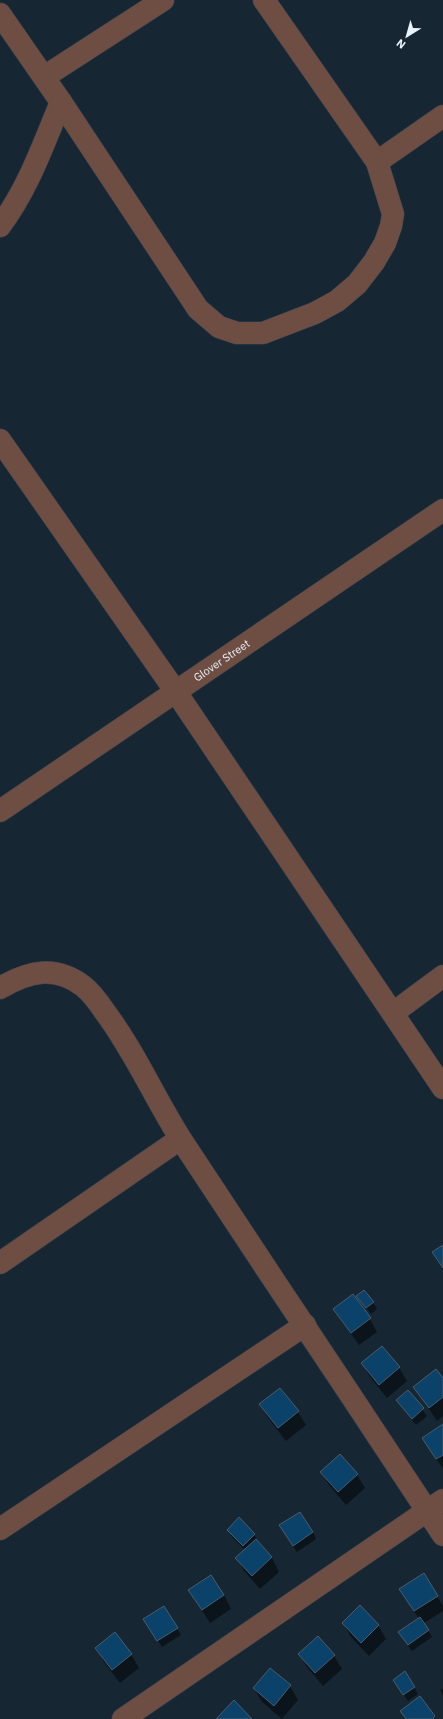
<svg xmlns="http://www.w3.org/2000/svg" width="443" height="1719" font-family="'IBM Plex Sans',sans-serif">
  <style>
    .shadow { fill: #0007 }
    .building { fill: #0b426a; stroke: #4b5c6b }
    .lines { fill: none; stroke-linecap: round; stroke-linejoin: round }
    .minor-casing { stroke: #34434f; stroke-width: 23 }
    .minor { stroke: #6e4d43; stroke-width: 22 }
    .labels { text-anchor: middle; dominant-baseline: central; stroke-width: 3; stroke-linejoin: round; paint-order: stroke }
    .street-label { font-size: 11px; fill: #e9f3fc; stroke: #172633 }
  </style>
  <rect width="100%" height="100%" fill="#172633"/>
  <path class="shadow" d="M357,1296L373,1302L377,1309L371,1314Z
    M334,1309L370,1319L377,1332L359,1345Z
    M382,1347L399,1368L407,1381L387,1398L370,1377L362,1363Z
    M443,1380V1416L437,1421L414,1387Z
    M408,1391L427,1416L416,1425L397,1401Z
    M260,1405L298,1412L306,1425L286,1441L268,1418Z
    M443,1425V1469L431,1451Z
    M321,1472L357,1475L365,1488L346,1505L329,1485Z
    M228,1530L254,1535L258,1541L257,1542L272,1558L279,1572L260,1589L244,1571L237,1558L245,1550L232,1537Z
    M313,1532L316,1539L297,1552L284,1533Z
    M424,1574L443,1606V1611L424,1623L432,1637L412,1651L403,1639L419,1619L408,1602Z
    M189,1590L224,1595L231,1609L210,1623Z
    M343,1623L378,1625L386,1639L369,1656L351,1637Z
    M149,1626L177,1628L181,1635L162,1647Z
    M318,1637L334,1656L342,1669L323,1686L307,1667L299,1654Z
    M96,1648L131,1654L139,1668L120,1683L104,1662Z
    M290,1686L298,1700L282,1719L262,1702L254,1688Z
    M398,1687H414L418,1694L408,1701Z
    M443,1689V1696L440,1690Z"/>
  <path class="building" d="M443,1245V1268L432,1252Z
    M364,1290L374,1302L366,1308L356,1296Z
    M353,1294L371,1318L351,1333L333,1309Z
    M382,1346L400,1367L379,1385L361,1363Z
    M436,1369L443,1378V1397L429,1408L413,1387Z
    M280,1388L299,1411L278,1428L259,1404Z
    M408,1390L424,1408L412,1419L396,1400Z
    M443,1424V1455L436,1459L422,1438Z
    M340,1454L358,1474L338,1492L320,1472Z
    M300,1512L313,1532L293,1546L279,1525Z
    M239,1517L255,1534L243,1546L227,1530Z
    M256,1539L272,1557L252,1576L235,1558Z
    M424,1573L438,1596L414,1611L399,1589Z
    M211,1575L224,1595L202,1610L188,1590Z
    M360,1605L379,1625L361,1643L342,1623Z
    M164,1606L178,1628L157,1641L143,1619Z
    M420,1617L429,1630L408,1645L398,1632Z
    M115,1632L132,1654L112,1670L95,1648Z
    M318,1636L335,1655L315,1673L298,1654Z
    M270,1668L291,1685L274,1706L253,1688Z
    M405,1671L415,1687L403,1695L393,1680Z
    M420,1696L435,1716L432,1719H406L400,1711Z
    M234,1700L252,1719H216Z"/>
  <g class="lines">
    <g class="minor-casing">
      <g id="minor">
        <path d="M0,14L61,102L198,309L219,327L237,333H263L315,313L337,301L357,284L374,262L385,243L391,226L393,214L377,162L264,0"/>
        <path d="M44,77L163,0"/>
        <path d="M377,162L443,116"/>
        <path d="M0,226C28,189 43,145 61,102"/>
        <path d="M0,440L176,692L443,1088"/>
        <path id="s1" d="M0,811L443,510"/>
        <path d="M0,988C29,971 55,965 83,986C92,993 99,1003 105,1012C135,1052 155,1099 182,1141C268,1273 357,1403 443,1535"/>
        <path d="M393,1013L443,976"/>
        <path d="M0,1263L180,1139"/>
        <path d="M0,1529L305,1325"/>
        <path d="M123,1719L443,1500"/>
      </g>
    </g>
    <use href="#minor" class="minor"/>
  </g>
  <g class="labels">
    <g class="street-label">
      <text stroke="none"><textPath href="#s1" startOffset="268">Glover Street</textPath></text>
    </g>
  </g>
  <g transform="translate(407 36) rotate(217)" stroke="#172633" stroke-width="3" paint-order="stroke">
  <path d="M0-3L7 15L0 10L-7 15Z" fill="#e9f3fc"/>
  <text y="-6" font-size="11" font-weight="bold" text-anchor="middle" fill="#e9f3fc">N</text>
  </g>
</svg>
